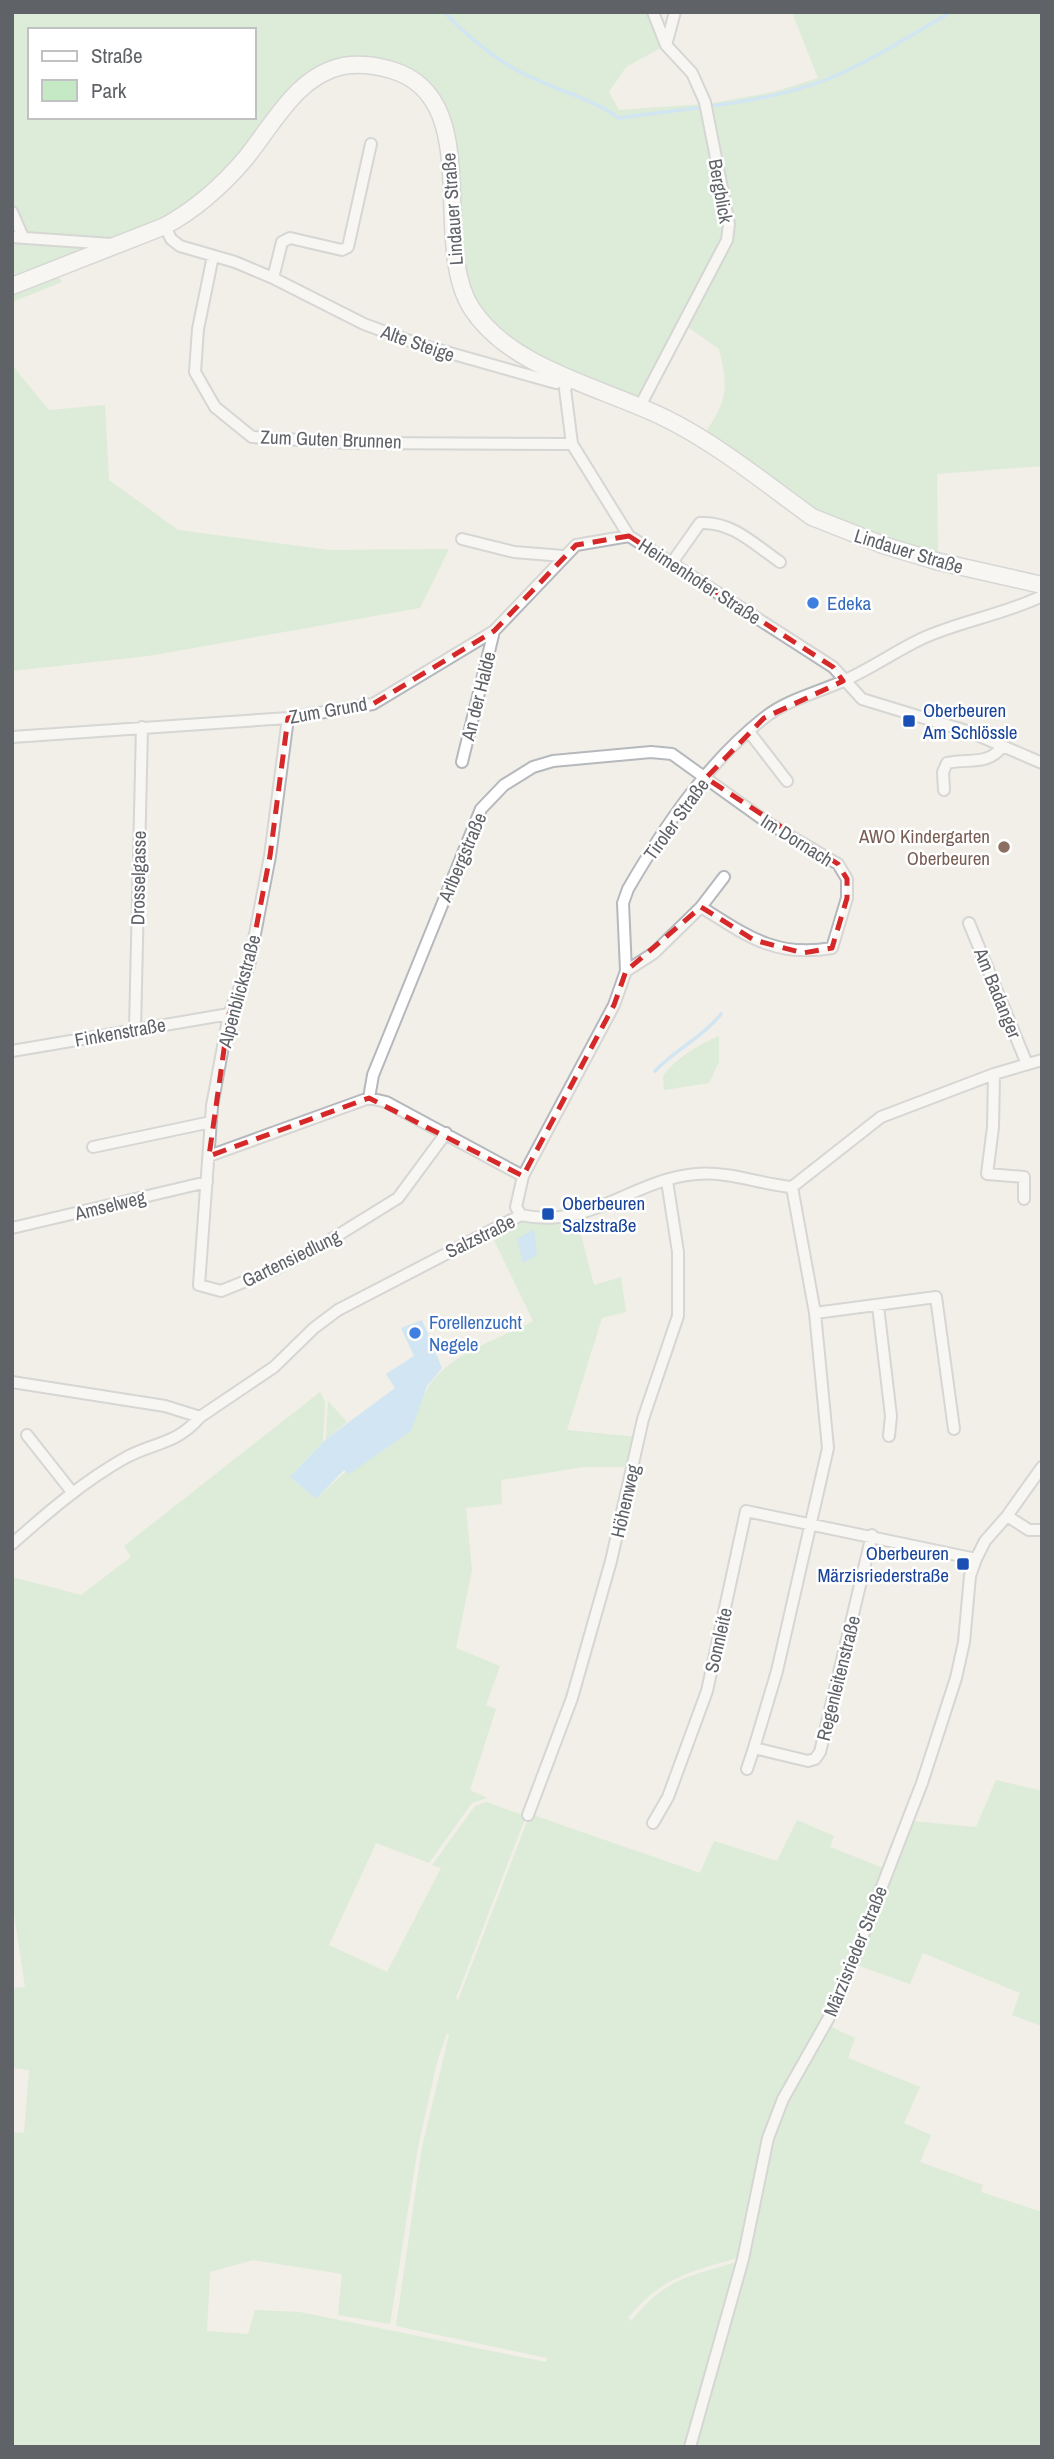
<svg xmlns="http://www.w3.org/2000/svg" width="1054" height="2459" font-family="'Archivo Narrow',sans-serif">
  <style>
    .green { fill: #c5e8c5; fill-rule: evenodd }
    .water { fill: #aadaff }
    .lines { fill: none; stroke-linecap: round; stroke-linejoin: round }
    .stream { stroke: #aadaff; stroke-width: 3.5 }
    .street-casing { stroke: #b5b8bc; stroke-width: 14 }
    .secondary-casing { stroke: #b6babf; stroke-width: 19 }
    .street { stroke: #fff; stroke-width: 10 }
    .secondary { stroke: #fff; stroke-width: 16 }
    .marked { fill: none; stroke: #d62828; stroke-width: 5; stroke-dasharray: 14 9; stroke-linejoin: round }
    .shop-dot { fill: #3f7fe0; stroke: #fff; stroke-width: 2.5 }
    .transit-dot { fill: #1a4fb4; stroke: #fff; stroke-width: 2.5 }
    .education-dot { fill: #8d6e63; stroke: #fff; stroke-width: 2.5 }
    .labels { text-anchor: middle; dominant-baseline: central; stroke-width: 5; stroke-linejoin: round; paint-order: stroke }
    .street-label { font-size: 19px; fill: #5f6368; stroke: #fff }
    .shop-label { font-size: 19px; fill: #366cbe; stroke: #fff; text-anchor: start }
    .transit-label { font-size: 19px; fill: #164399; stroke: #fff; text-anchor: start }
    .education-label { font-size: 19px; fill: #785e54; stroke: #fff; text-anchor: end }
  </style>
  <rect width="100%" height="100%" fill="#f1efe8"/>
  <path class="green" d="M12,12H652L666,45L626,67L609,92L619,110L704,104L725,207L724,239L640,401L516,348L490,326L462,280L454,151L407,71L320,69L241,155L183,210L114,240L12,234ZM30,30H254V117H30Z
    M792,12H1042V466L937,474L938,557L835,523L704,435C727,400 729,390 719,349L685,325L729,240L707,104L773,92L818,78Z
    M12,240L97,246L12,278Z
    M56,273L62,282L12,302V291Z
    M12,365L49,410L105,405L109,480L178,530L329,550L449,549L420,608L148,656L12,671Z
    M719,1036V1062L709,1083L664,1090L663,1076C679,1056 695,1047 719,1036Z
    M521,1218L551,1222L577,1220L594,1285L621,1277L626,1312L602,1318L567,1430L637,1437L630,1467H584L501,1480L502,1504L466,1508L472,1570L456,1648L500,1666L486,1705L496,1709L470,1790L487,1798L472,1803L429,1863L376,1843L329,1945L387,1972L441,1868L432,1865L475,1806L486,1802L526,1816L456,1998L458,2000L530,1814L700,1873L714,1841L777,1861L797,1820L834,1836L830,1847L886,1869L833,2005L781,2099L741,2257C690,2272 663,2276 628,2318L631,2321C667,2277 688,2277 740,2261L688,2447H12V2132L24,2133L29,2070L12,2068V1988L25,1987L12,1901V1577L81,1595L131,1557L124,1546L320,1392L325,1402L323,1442L290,1477L316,1499L422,1400C438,1356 495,1342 533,1321L491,1234ZM447,2033L449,2035L422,2147L396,2326L547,2358L546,2362L300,2312L255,2310L248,2334L207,2331L210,2272L253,2260L342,2274L338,2315L390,2324L418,2147L437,2062Z
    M328,1401L347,1422L326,1439Z
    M996,1780L1042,1791V2026L1012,2015L1020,1993L923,1953L910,1984L854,1964L911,1821L976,1827Z
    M827,2025L855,2038L848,2058L920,2087L904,2123L931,2135L920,2162L983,2185L981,2192L1042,2212V2447H693L771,2138L786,2100Z"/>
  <path class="water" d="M534,1229L537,1255L523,1263L517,1239Z
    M422,1320L442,1368L427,1386L411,1431L349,1474L344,1470L316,1499L290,1477L326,1439L395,1388L386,1374L414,1356L401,1328Z"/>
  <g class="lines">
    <path class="stream" d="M444,12C466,35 497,61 526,75C557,90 590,98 619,118C692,107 776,104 844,72C881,55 916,32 951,12
      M655,1071C676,1049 702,1038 721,1014"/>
    <g class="street-casing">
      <path id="street" d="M666,45L675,12
        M12,212L23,237
        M165,226L171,239L180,246L235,262L273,278L364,324L418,344L556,383L571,378
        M12,237L111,244
        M213,256L198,329L195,372L215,407L252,437L348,443L572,444
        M273,278L282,242L290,238L342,250L348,247L371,144
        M571,378L565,389L572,444L629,536L833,667L862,699L970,732L1042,763
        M640,406L727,240L729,224L705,102L692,73L666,45L653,12
        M462,539L514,552L563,556
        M671,564L700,523C732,521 755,545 780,562
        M288,718L270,856L249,965L229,1014L212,1106L199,1285L221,1291L273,1270L327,1242L398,1198L446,1133
        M750,733L787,781
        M12,737L288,718L373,704L494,631L576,545L629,536
        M462,762L494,631
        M944,790L943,772L947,763C969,758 987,766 1002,747
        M701,907L724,877
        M969,923L1027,1064
        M135,1029L142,727
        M12,1051L229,1014
        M994,1074L993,1127L987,1174L1024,1177V1199
        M369,1098L373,1075L481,809L504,785L533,767L553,761L651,752L672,754L768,823L838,864L847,879V898L832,948C776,958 747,936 701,907L654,953L626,971
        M93,1147L211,1122
        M209,1156L369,1098L386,1102L523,1176
        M792,1187L815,1313L828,1448L777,1671L754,1748L808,1761L815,1759L820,1752L872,1535
        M521,1215L516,1207L523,1176L614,1005L626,971L623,903L628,889C664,827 707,763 764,718C786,700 816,693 841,682C869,670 894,652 921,639C960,621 1003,615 1042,596
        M12,1228L207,1182
        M878,1306L891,1416L889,1436
        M815,1313L936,1297L954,1429
        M12,1382L165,1406L200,1417L274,1367L314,1328L338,1310L521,1215C590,1230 631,1180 696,1174C728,1171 760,1184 792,1187L881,1117L994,1074L1042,1060
        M27,1435L72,1492
        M1007,1516L1029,1530H1042
        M12,1544C48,1512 84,1481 125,1458C154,1442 176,1445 200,1417
        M747,1769L754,1748
        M528,1815L572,1698L611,1561L643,1419L678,1316V1252L667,1181
        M653,1823L668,1797L707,1691L746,1511L976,1559
        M690,2447L743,2259L768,2138L783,2099L836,2005L922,1783L956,1678L964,1642L970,1576L976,1559L985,1541L1007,1516L1042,1467"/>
    </g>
    <g class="secondary-casing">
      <path id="secondary" d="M12,286L165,226C196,209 222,186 245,159C273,125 296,76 343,66C362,63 382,66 400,73C483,107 430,245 472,309C512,370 606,388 667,419C719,445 765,483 812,517L883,545L936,561L1042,585"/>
    </g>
    <use href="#street" class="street"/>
    <use href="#secondary" class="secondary"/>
  </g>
  <path d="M0 0H1054V2459H0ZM629,536L833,667L843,681L764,718L706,778L838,864L847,879V898L832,948L803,953L754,940L701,907L626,971L614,1005L523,1176L369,1098L209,1156L229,1014L249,965L270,856L288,718L373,704L494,631L576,545Z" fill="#f1efe8" fill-opacity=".55" fill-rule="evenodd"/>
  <path class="marked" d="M629,536L833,667L843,681L764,718L706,778L838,864L847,879V898L832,948L803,953L754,940L701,907L626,971L614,1005L523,1176L369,1098L209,1156L229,1014L249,965L270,856L288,718L373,704L494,631L576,545Z"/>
  <g class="shop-dot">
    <circle cx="813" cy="603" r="7"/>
    <circle cx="415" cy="1333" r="7"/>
  </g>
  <g class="transit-dot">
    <rect x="902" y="714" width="14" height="14" rx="3.5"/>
    <rect x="541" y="1207" width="14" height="14" rx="3.5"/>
    <rect x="956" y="1557" width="14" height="14" rx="3.5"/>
  </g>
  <circle class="education-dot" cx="1004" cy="847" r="7"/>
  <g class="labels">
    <g class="street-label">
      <text transform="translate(721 191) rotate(80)">Bergblick</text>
      <text transform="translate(452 209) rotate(-94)">Lindauer Straße</text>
      <text transform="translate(418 343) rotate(19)">Alte Steige</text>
      <text transform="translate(331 439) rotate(2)">Zum Guten Brunnen</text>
      <text transform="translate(909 551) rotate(17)">Lindauer Straße</text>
      <text transform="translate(700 581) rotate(33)">Heimenhofer Straße</text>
      <text transform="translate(478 696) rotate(-76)">An der Halde</text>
      <text transform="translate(328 710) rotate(-10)">Zum Grund</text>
      <text transform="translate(676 819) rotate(-54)">Tiroler Straße</text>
      <text transform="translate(797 840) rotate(32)">Im Dornach</text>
      <text transform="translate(462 857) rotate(-67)">Arlbergstraße</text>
      <text transform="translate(138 878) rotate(-89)">Drosselgasse</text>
      <text transform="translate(239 991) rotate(-75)">Alpenblickstraße</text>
      <text transform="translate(998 993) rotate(68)">Am Badanger</text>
      <text transform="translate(120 1032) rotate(-10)">Finkenstraße</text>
      <text transform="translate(110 1205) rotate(-14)">Amselweg</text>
      <text transform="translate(480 1236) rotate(-26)">Salzstraße</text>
      <text transform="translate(291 1258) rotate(-26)">Gartensiedlung</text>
      <text transform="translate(625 1501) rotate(-77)">Höhenweg</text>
      <text transform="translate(718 1640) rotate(-77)">Sonnleite</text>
      <text transform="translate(838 1678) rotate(-76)">Regenleitenstraße</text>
      <text transform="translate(855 1951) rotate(-68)">Märzisrieder Straße</text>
    </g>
    <g class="shop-label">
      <text x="827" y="603">Edeka</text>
      <text x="429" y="1322">Forellenzucht<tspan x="429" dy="22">Negele</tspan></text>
    </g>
    <g class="transit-label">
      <text x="923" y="710">Oberbeuren<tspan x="923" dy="22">Am Schlössle</tspan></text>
      <text x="562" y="1203">Oberbeuren<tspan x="562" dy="22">Salzstraße</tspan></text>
      <text x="949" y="1553" text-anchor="end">Oberbeuren<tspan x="949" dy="22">Märzisriederstraße</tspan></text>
    </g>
    <g class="education-label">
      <text x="990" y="836">AWO Kindergarten<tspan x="990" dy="22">Oberbeuren</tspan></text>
    </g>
  </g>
  <rect width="1054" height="2459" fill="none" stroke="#5f6368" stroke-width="28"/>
  <rect x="28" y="28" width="228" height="91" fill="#ffffff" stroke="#bfc1c3" stroke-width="2"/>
  <rect x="42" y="51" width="35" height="10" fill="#ffffff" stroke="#bfc1c3" stroke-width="2"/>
  <text x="91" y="63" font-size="21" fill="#5f6368">Straße</text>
  <rect x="42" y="80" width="35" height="21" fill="#c5e8c5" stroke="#bfc1c3" stroke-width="2"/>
  <text x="91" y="98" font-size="21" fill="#5f6368">Park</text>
</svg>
